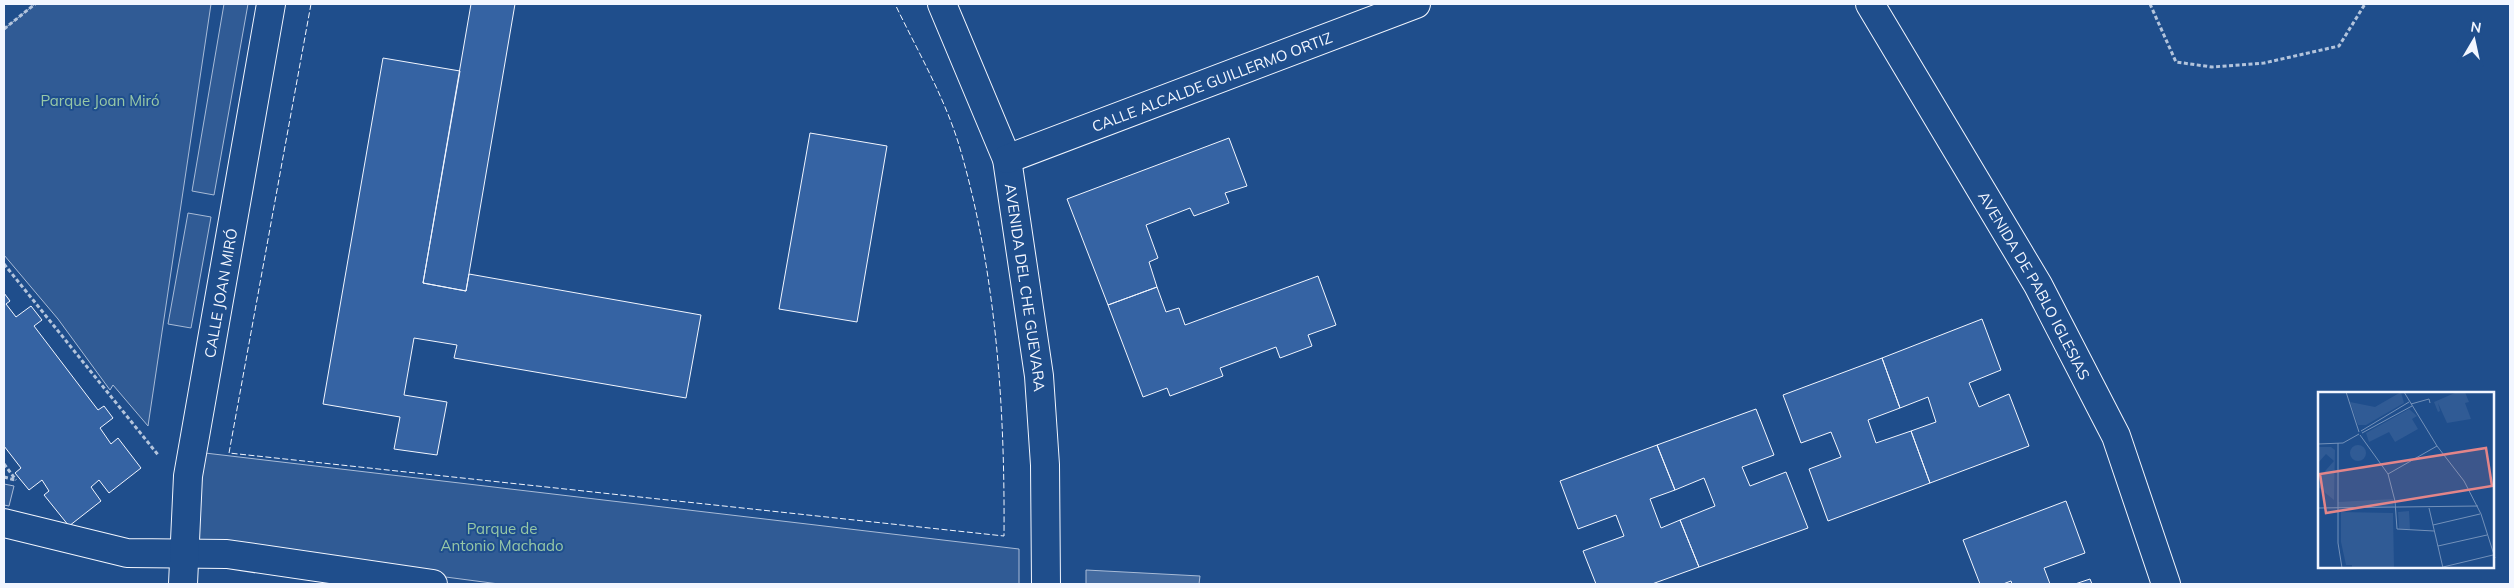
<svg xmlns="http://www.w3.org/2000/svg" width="2514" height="588" font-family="Mulish,sans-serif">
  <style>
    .built { fill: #305b95; stroke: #a8bbd7 }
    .water { fill: #446ba0; stroke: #a8bbd7 }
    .building { fill: #3563a3; stroke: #f2f6ff }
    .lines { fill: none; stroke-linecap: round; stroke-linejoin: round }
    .minor-casing { stroke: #f2f6ff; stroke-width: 30 }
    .path { stroke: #b3c4dc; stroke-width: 3; stroke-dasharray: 4 2.5; stroke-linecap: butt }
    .minor { stroke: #1f4e8c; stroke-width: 28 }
    .fence { stroke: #f2f6ff; stroke-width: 1; stroke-dasharray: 6 2.5; stroke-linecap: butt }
    .labels { text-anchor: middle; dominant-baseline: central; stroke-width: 4; stroke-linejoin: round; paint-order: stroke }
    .street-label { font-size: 15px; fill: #f2f6ff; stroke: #1f4e8c }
    .park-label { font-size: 15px; fill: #97c8a6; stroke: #1f4e8c }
    .inset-road { fill: none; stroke: #7391ba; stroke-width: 1 }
    .view { fill: #e38589; fill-opacity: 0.15; stroke: #e38589; stroke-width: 2.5 }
    .inset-edge { fill: none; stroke: #f2f6ff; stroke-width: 2.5 }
  </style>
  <rect width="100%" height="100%" fill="#1f4e8c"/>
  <path class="built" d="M35,4H211L148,426L113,385L110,390L58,319L4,255V29Z
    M224,4H248L214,195L192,191Z
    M188,213L211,217L191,328L168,324Z
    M205,453L1019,549V584H499L194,544Z
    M4,484L14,486L9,506L4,505Z"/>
  <path class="water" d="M1086,570L1200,576L1199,584H1086Z"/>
  <path class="building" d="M471,4H515L466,291L423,283Z
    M383,58L460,71L423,283L466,291L469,274L701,315L686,398L454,358L457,345L414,338L404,395L447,402L437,455L394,449L400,417L323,404Z
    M810,133L887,146L857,322L779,309Z
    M1229,138L1247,186L1225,193L1229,203L1194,216L1190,208L1146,225L1158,258L1149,262L1157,287L1108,305L1067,199Z
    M1318,276L1336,325L1308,335L1312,346L1280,358L1276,347L1220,368L1223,376L1170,396L1167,388L1143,397L1108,305L1157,287L1166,312L1179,308L1185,325Z
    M4,293L10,301L6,304L16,317L31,306L42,320L34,326L98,410L104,406L113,418L100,428L111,444L118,438L141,468L109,493L99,480L91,487L101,501L69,526L44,495L49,491L42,480L29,490L15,473L21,468L4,446Z
    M1982,319L2001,370L1969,383L1979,407L2009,394L2029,446L1930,483L1911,431L1936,422L1928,397L1900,408L1882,358Z
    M1882,358L1900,408L1868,420L1876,443L1911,431L1930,483L1828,521L1809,469L1841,457L1831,432L1801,443L1783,395Z
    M1756,409L1774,455L1742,467L1750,486L1786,472L1808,528L1699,567L1680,520L1715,506L1704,478L1675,490L1657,445Z
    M1657,445L1675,490L1650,499L1661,528L1680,520L1699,567L1652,584H1596L1583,551L1624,536L1616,515L1578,529L1560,481Z
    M2066,501L2085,553L2044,568L2050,584H2012L2011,581L2003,584H1980L1963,540Z
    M2090,579L2092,584H2075Z"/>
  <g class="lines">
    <g class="minor-casing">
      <g id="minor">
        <path id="s1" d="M942,4L1007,159L1039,376L1045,465L1046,584"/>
        <path id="s2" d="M1870,4L2038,285L2116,436L2166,584"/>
        <path id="s3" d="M1007,159L1416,4"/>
        <path d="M4,523L127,553L227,554L433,584"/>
        <path id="s4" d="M183,584L188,476L271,4"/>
      </g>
    </g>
    <path class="path" d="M2150,4L2176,62L2212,67L2264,63L2339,46L2365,4
      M4,29L35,4
      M4,264L159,456
      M4,464L16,480
      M4,477L15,480"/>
    <use href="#minor" class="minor"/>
    <path class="fence" d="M311,4L229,453L1004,536C1005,406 996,270 959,145C944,96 917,50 895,4"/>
  </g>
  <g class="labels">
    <g class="street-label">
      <text stroke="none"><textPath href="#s3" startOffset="219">CALLE ALCALDE GUILLERMO ORTIZ</textPath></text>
      <text stroke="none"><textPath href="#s2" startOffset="326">AVENIDA DE PABLO IGLESIAS</textPath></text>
      <text stroke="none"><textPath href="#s1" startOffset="298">AVENIDA DEL CHE GUEVARA</textPath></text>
      <text stroke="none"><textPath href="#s4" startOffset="294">CALLE JOAN MIRÓ</textPath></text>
    </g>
    <g class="park-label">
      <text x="100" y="100">Parque Joan Miró</text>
      <text x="502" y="528">Parque de<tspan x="502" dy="17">Antonio Machado</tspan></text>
    </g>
  </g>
  <g transform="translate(2318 392)">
    <rect width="176" height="176" fill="#1f4e8c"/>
    <path d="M83,0L86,11L48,33H40L32,10L57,15ZM139,0H147L151,10L147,11L153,27L129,31L120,11L122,19L120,20L116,10ZM91,17L99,24L94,27L100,37L77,50L71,40L51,50L48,41ZM32 61a8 8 0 1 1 16 0a8 8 0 1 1-16 0ZM0,55H13L17,58L16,108L0,95V87L16,69L8,62L0,71ZM75,107L76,115L21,116L20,110ZM91,119L92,137H81L80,120ZM23,120L75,121L76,176H34V173H28L23,150Z" fill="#305b95"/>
    <path class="inset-road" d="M28,0L41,40M86,0L119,54L146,89L163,122L177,166M93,12L111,7L112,11M43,39L91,10M44,41L94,14M42,43L70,82L77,109L79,137L116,139M20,51V151L24,176M0,52L25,51L41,42M70,82L119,54M0,116L160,114M111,116L125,176M115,133L162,122M120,154L169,143M125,175L175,163"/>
    <path class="view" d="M168,56L174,94L8,121L2,82Z"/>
    <rect width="176" height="176" class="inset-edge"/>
  </g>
  <rect width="2514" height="588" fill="none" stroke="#f2f6ff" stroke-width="10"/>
  <g transform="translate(2474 40) rotate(9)" stroke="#1f4e8c" stroke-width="4" paint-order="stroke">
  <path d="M0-4L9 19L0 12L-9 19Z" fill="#f2f6ff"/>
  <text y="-8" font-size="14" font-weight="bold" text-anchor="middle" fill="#f2f6ff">N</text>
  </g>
</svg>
